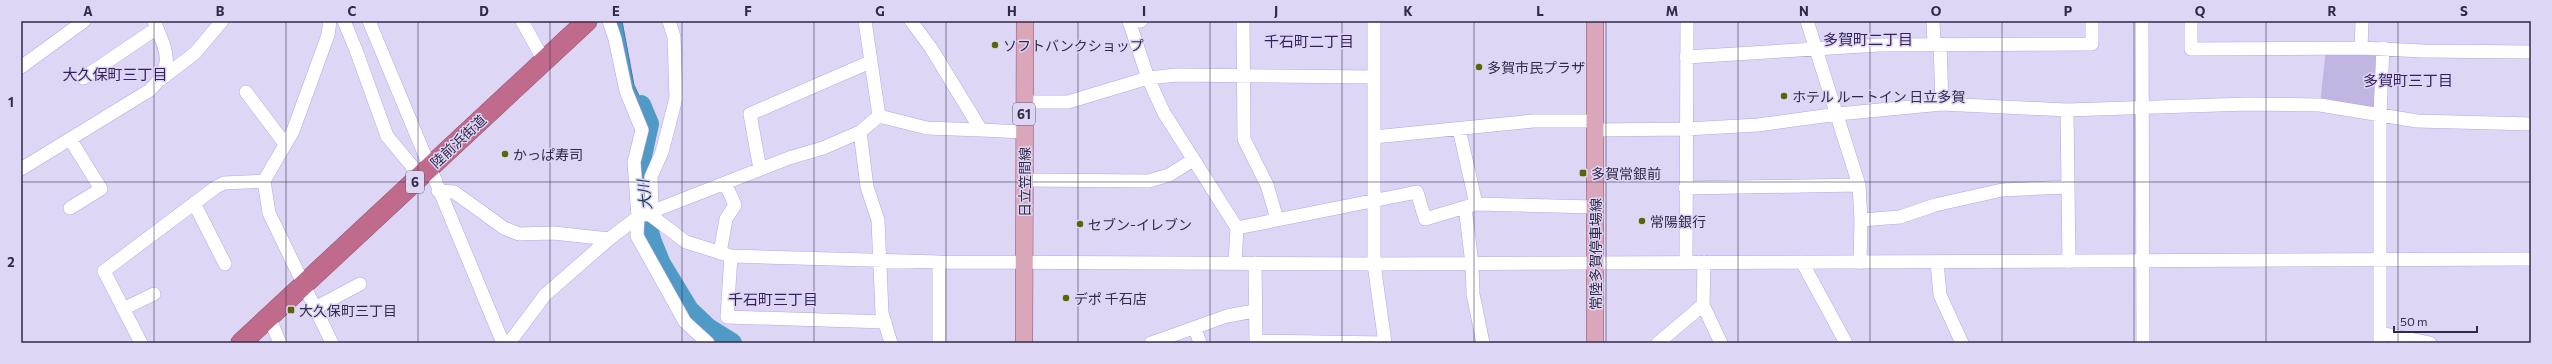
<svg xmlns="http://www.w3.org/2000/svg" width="2552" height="364" font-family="Commissioner,'Noto Sans JP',sans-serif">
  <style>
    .green { fill: #c1b5e2 }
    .water { fill: #509ac6; stroke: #4778a0 }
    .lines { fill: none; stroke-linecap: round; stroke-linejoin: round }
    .river { stroke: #509ac6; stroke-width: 20 }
    .minor-casing { stroke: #b8a3ed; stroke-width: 14 }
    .major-casing { stroke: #8f5474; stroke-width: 18 }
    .highway-casing { stroke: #8f5474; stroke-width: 21 }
    .minor { stroke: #fff; stroke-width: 13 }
    .major { stroke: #daa6ba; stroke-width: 17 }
    .highway { stroke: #c16b8c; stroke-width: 20 }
    .grid { fill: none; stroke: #322a47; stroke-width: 1; stroke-opacity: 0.55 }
    .poi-dot { fill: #5a6506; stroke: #ddd6f5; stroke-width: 1.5 }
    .labels { text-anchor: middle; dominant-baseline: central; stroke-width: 3; stroke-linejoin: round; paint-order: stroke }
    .shield { fill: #ddd6f5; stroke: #655e7b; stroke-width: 1 }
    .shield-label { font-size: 13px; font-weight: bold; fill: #322a47 }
    .poi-label { font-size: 14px; fill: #322a47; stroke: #ddd6f5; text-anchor: start }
    .street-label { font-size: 14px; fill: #322a47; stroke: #ddd6f5 }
    .neighbourhood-label { font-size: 15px; fill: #351e5c; stroke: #ddd6f5 }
    .water-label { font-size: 15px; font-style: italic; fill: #17384b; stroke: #ddd6f5 }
    .neatline { fill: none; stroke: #322a47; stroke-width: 1.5 }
    .grid-label { font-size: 13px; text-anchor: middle; font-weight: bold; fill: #322a47 }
  </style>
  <rect width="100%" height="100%" fill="#ddd6f5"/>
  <path class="green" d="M2326,48H2383L2380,114L2320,105Z"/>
  <path class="water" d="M613,21H622L634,85L652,123L650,148L646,150V160L649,165L647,180L650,205L644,211C641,189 632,156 649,139L650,132L634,100Z
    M644,224L652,227V234L686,310L706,331L726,343C694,338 645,254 644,224Z"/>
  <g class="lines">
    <path class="river" d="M641,105L649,124L640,165L645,187L647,225L652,242L661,264L689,310L708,328L732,343"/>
    <g class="minor-casing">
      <path id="minor" d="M330,21L328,35L293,131L264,181L269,213L332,343
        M344,21L356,50L387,136L421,177
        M369,21L503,343
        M522,21L544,61
        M609,21L615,39L626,91L642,130L634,162L638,217L637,236L685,322L708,343
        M865,21L879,116L927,128L981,130
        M911,21L931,48L981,130L1025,132
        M1129,21L1148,78L1164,113L1237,228L1235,262
        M1243,21L1244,139L1267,185L1277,219
        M1374,21V264L1385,343
        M1807,21L1859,185L1861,220L1860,263
        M1933,21L1934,45
        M2142,21L2143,343
        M2191,21V49L2361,48L2423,51L2531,52
        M1129,22L1141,21
        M1940,44L1942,104
        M2361,48L2362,21
        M1686,57L1880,45L2092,44V21
        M21,67L84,21
        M83,78L157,28
        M161,79L195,53L222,21
        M246,92L285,144
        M1024,102H1068L1148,78L1177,75L1374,77
        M2067,110L2069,262
        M1595,130L1686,129L1758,125L1838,114L1942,104L2067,110L2248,104L2320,105L2417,121L2531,124
        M860,132L867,187L878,220L882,313L891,343
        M1374,137L1533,121H1595
        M21,169L150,90C176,64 166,51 154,21
        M760,169L750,114L870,62
        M1024,180L1149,181L1169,175L1193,160
        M1685,188L1859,185
        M438,191L454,192L504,228L519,234L554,233L609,239
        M194,203L225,264
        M1476,204L1595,207
        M1465,207L1472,264L1473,294L1483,343
        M70,208L101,189L70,139
        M652,210L651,177L662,152L676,98L674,37L669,21
        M649,214L686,242L731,256L939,262L1374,264L2531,259
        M1861,220L1900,217L1935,205L2002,190L2067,187
        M1237,228L1417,192L1425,219L1476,204L1459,129
        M720,253L726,219L735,205L725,183
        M731,256L727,317L885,322
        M939,262V343
        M1686,262L1687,21
        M1802,262L1846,343
        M1937,262L1940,295L1962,343
        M1255,263L1256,343
        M1703,305L1721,343
        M315,308L360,284
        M123,309L154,294
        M269,317L280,343
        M1195,328L1200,343
        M2380,333L2430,343
        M1256,341L1384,343
        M141,343L104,271L216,187L224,183L264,181
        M509,343L545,295L609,239L638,217L789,158L823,148L860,132L879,116
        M1151,343L1227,316L1254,311
        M1658,343L1703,305L1704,262
        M2380,343V114L2383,48"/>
    </g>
    <g class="major-casing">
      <path id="major" d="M1595,21V343
        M1024,343L1025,21"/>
    </g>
    <g class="highway-casing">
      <path id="highway" d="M241,343L587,21"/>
    </g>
    <use href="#minor" class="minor"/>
    <use href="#major" class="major"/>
    <use href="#highway" class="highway"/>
  </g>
  <path class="grid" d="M154,21V343M286,21V343M418,21V343M550,21V343M682,21V343M814,21V343M946,21V343M1078,21V343M1210,21V343M1342,21V343M1474,21V343M1606,21V343M1738,21V343M1870,21V343M2002,21V343M2134,21V343M2266,21V343M2398,21V343M21,182H2531"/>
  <g class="poi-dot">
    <circle cx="995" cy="45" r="4"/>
    <circle cx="1479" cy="67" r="4"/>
    <circle cx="1784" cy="96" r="4"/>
    <circle cx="505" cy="154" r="4"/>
    <rect x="1579" y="169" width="8" height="8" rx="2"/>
    <circle cx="1642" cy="221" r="4"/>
    <circle cx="1080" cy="224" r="4"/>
    <circle cx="1066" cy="298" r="4"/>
    <rect x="287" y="306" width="8" height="8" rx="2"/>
  </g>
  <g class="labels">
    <g class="shield">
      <rect x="1013" y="103" width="22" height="22" rx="3"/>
      <rect x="406" y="171" width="18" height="22" rx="3"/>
    </g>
    <g class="shield-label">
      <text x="1024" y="114">61</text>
      <text x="415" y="182">6</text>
    </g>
    <g class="poi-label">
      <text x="1003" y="45">ソフトバンクショップ</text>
      <text x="1487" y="67">多賀市民プラザ</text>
      <text x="1792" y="96">ホテル ルートイン 日立多賀</text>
      <text x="513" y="154">かっぱ寿司</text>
      <text x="1591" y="173">多賀常銀前</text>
      <text x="1650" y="221">常陽銀行</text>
      <text x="1088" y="224">セブン-イレブン</text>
      <text x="1074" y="298">デポ 千石店</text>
      <text x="299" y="310">大久保町三丁目</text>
    </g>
    <g class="street-label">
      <text transform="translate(458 141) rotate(-43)">陸前浜街道</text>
      <text transform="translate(1024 182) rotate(-90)">日立笠間線</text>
      <text transform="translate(1595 254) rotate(-90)">常陸多賀停車場線</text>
    </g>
    <g class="neighbourhood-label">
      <text x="1868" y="39">多賀町二丁目</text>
      <text x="1309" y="41">千石町二丁目</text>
      <text x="115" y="74">大久保町三丁目</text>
      <text x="2408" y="80">多賀町三丁目</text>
      <text x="773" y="299">千石町三丁目</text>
    </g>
    <g class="water-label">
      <text transform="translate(644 195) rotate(-96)">大川</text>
    </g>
  </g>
  <rect width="2552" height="364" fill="none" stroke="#ddd6f5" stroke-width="44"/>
  <path d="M2394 326v6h83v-6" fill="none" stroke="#322a47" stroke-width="2"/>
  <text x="2400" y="326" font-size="12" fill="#322a47" stroke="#ddd6f5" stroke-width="3" paint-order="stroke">50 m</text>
  <rect x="22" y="22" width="2508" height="320" class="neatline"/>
  <g class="grid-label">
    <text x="88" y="16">A</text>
    <text x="220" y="16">B</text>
    <text x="352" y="16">C</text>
    <text x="484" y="16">D</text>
    <text x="616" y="16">E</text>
    <text x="748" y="16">F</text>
    <text x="880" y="16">G</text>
    <text x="1012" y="16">H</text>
    <text x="1144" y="16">I</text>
    <text x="1276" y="16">J</text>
    <text x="1408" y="16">K</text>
    <text x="1540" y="16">L</text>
    <text x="1672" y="16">M</text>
    <text x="1804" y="16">N</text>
    <text x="1936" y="16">O</text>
    <text x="2068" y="16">P</text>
    <text x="2200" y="16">Q</text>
    <text x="2332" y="16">R</text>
    <text x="2464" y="16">S</text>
    <text x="11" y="107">1</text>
    <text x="11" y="267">2</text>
  </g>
</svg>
